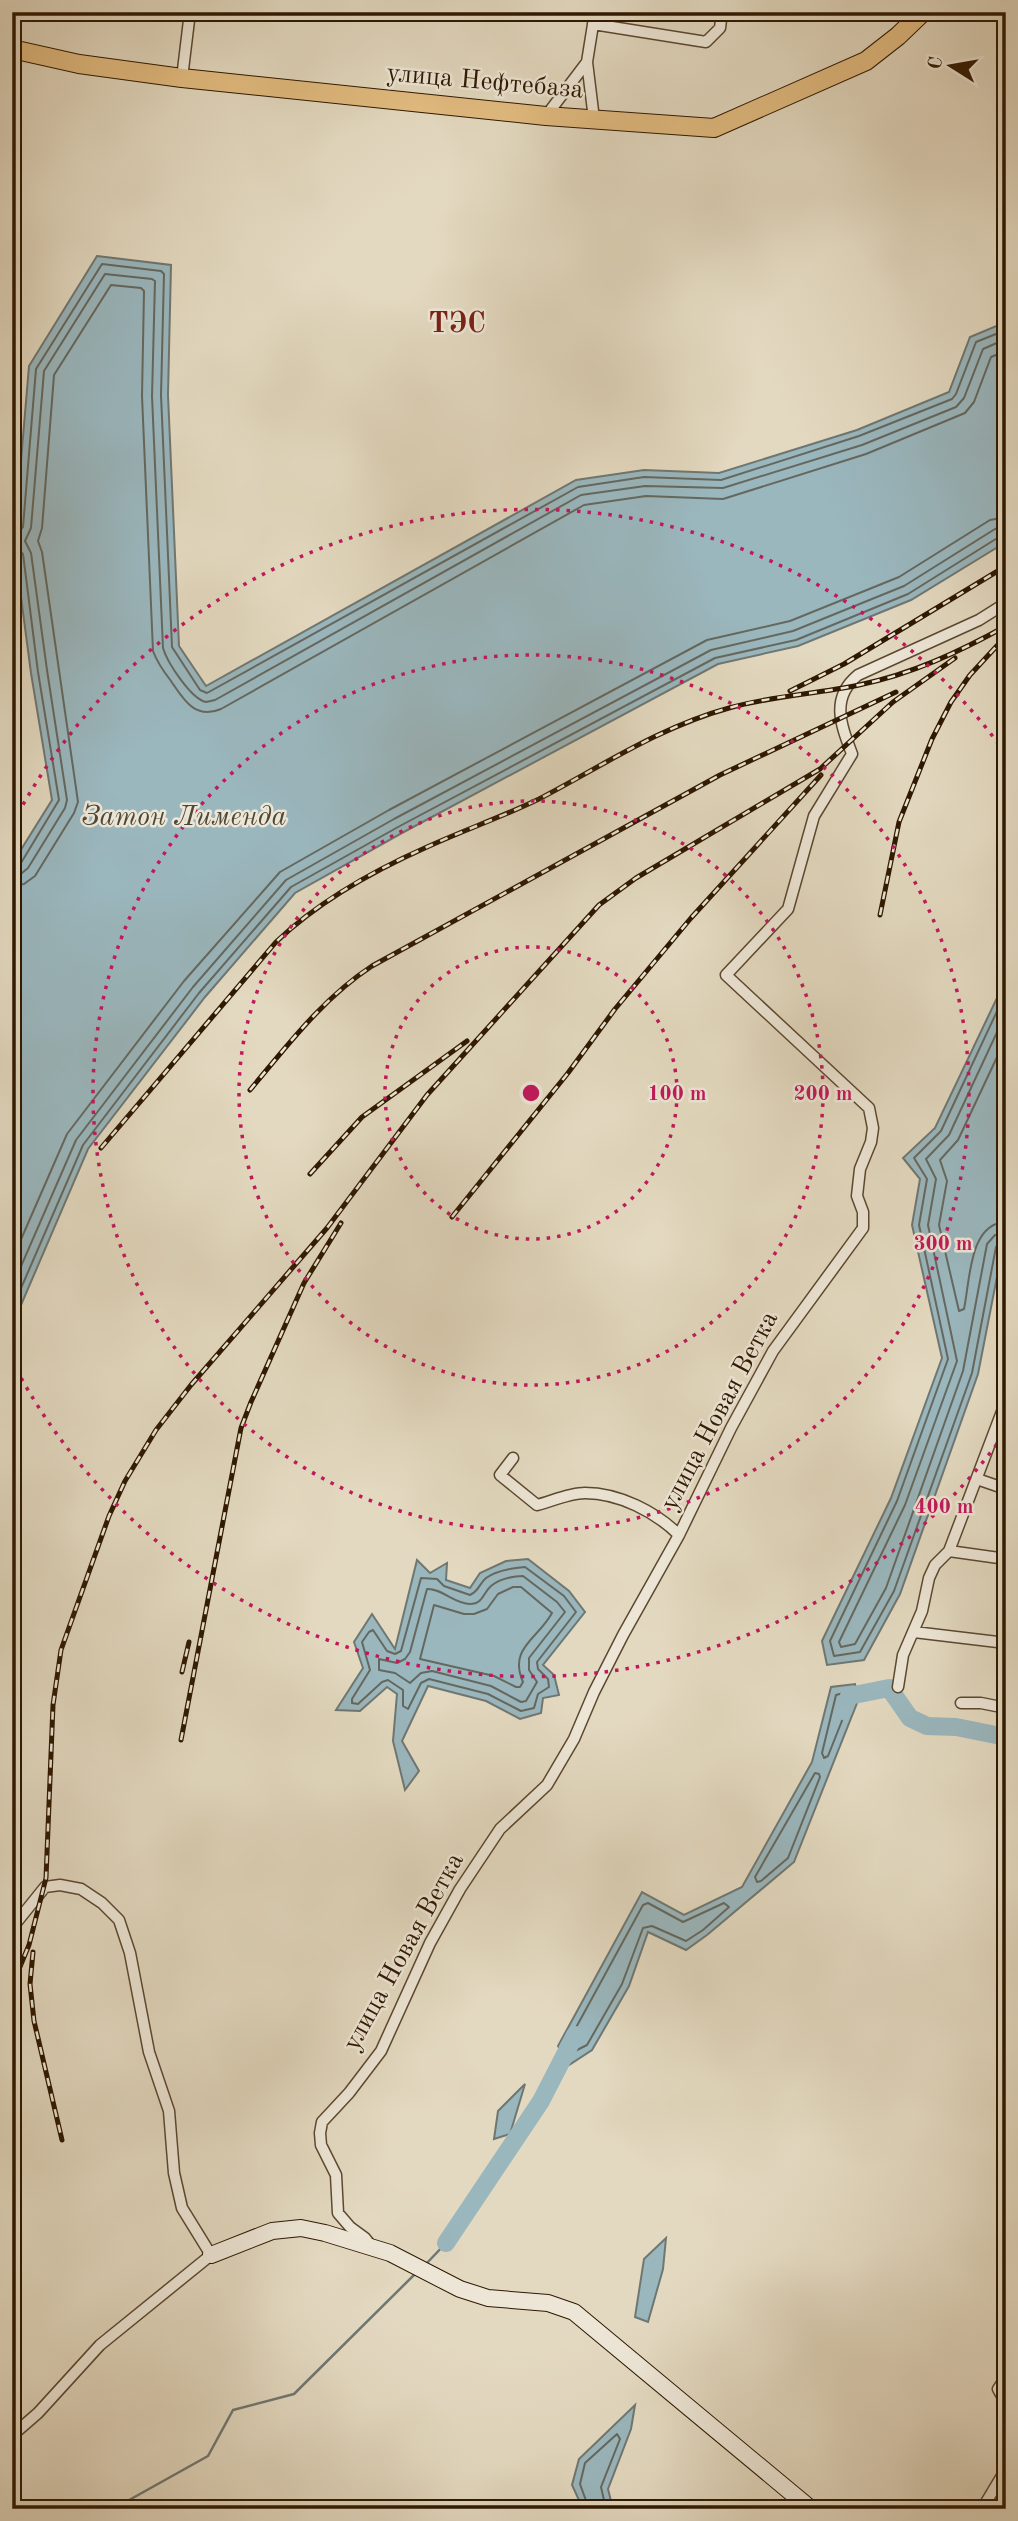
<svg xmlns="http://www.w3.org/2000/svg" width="1018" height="2521" font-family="'Old Standard TT',serif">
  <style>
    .water { fill: #9ab7be; stroke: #6f7772; stroke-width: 2 }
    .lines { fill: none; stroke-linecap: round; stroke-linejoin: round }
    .shore { stroke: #64685f; stroke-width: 2 }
    .stream { stroke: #6f7772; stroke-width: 2.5 }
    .river { stroke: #9ab7be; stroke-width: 18 }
    .street-casing { stroke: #5b4830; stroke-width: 13 }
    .secondary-casing { stroke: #2e1800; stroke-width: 18 }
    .primary-casing { stroke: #2e1800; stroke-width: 20 }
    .street { stroke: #ede6d6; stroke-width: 10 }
    .secondary { stroke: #ede6d6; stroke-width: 16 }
    .primary { stroke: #e2bc80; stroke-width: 18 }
    .rail-casing { stroke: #2e1800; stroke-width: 5 }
    .rail { stroke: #ede6d6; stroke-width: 2.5; stroke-dasharray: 8; stroke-linecap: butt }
    .ring { fill: none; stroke: #c2185b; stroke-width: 3.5; stroke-dasharray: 3.5 7 }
    .labels { text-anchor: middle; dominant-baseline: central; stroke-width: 5; stroke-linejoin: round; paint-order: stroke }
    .street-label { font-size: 26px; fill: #2e1800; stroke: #ede6d6 }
    .neighbourhood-label { font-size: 28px; font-weight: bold; fill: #7a1f14; stroke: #ede6d6 }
    .water-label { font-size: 28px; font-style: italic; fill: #4e4839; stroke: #ede6d6 }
    .centre { fill: #c2185b; stroke: #ede6d6; stroke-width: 3.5 }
    .ring-label { font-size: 21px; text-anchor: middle; font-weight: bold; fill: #c2185b; stroke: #ede6d6; stroke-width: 5; stroke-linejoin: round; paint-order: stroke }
  </style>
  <rect width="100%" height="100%" fill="#e3d9c0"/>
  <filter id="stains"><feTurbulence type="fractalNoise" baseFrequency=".00286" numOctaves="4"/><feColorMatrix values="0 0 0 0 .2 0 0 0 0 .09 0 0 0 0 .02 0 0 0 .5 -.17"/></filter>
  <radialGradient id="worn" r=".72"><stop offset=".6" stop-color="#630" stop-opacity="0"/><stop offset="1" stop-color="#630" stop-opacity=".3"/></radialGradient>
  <path class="water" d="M97,256L171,265L168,395L179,646L206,686L576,480L644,470L719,473L857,430L949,392L970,337L1006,322V542L911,600L798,646L718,664L402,833L295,893L205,997L88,1149L12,1326V864L52,800L31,673L14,544L29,366Z
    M1006,979V1231L978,1374L900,1594L864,1660L827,1665L822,1641L891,1498L942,1358L912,1225L920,1179L903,1158L935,1128Z
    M528,1559L569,1591L585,1612L543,1665L554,1675L559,1695L543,1698L541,1713L520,1719L486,1701L428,1686L402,1741L419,1771L405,1790L393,1741L397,1694L387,1687L360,1711L336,1710L363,1668L354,1642L372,1614L395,1649L417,1560L430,1573L447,1563L446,1580L470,1588L480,1573L506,1561Z
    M855,1684L857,1703L794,1862L707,1935L686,1950L648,1932L629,1986L592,2050L569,2065L558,2046L642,1892L684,1915L742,1887L812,1762L831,1687Z
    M525,2084L510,2134L494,2139L498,2111Z
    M666,2238L663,2269L648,2322L635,2317L644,2259Z
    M635,2405L631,2429L608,2489L613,2509H583L572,2485L579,2459Z"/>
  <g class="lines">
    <path class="shore" d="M12,534L19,532L23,527L36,369L102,264L161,271L164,274L161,395L172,647L200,690L207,693L578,487L644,477L721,480L859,436L952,399L956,394L976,342L1006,330
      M12,547L19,549L23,554L38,672L59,800L21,863L12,866
      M12,875L22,873L28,868L65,808L67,800L47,670L31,553L25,541L31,528L44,371L105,274L152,279L155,281L152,396L163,648C167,662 191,699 206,702L215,700L581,495L645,486L723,488L862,445L956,407L964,398L983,349L1006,339
      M12,886L24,884L35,876L74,813L78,802L42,552L38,541L42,528L54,375L111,285L141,288L144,291L142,396L153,651C157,662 164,672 171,681C184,700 195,720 221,709L584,505L646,496L723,499L866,454L965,413L974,402L991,357L1006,351
      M1006,992L941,1131L914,1158L927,1179L919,1225L948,1359L897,1501L830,1641L834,1656L860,1652L894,1591L972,1373L996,1247L999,1243L1006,1241
      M1006,1013L949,1135L926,1159L936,1179L928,1225L957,1361L905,1505L839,1642L841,1647L855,1644L886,1588L963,1371L987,1244L995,1235L1006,1233
      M1006,1038L958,1140L940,1160L947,1181L939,1225L959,1311L964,1309C970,1281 969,1223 1006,1222
      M12,1260L67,1134L184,981L280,872L389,810L707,640L790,621L899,577L990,520L1006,517
      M12,1287L76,1140L193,987L286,880L394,819L711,650L793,631L904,586L995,529L1006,527
      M12,1309L83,1145L199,993L291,887L398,827L715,658L796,640L908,594L999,537L1006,536
      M525,1567L564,1596L576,1612L537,1662L538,1669L548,1679L549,1687L538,1694L534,1708L521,1711L488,1694L429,1679L421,1683L408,1709L403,1706V1690L388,1680L382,1682L358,1704L352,1703V1699L370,1670L362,1642L369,1632L373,1630L387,1651L395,1654L401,1651L421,1578L437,1579L444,1586L470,1595C479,1591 479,1584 486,1578C497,1570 512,1568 525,1567Z
      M523,1576L557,1602L565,1612L529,1658V1670L537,1682L526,1701L521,1702L491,1686L432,1671L421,1673L410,1683L395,1673L379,1670V1659L397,1663L405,1659L410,1652L427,1589C441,1588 455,1604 470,1604C483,1604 483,1593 491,1586C499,1579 513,1576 523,1576Z
      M513,1587H521L552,1613C538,1639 508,1648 523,1682L520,1687H516L494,1676L420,1659L434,1605L464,1614H474L487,1609L498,1594Z
      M847,1692L849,1703L828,1756L824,1758L822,1753L836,1695Z
      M815,1773L819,1774L820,1777L788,1858L761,1881L757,1882L755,1877Z
      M648,1903L683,1922L724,1903L729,1907L703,1930L686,1941L652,1926L643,1928L622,1984L587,2045L571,2053L567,2044L643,1905Z
      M589,2509L580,2484L585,2463L617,2434L620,2439L601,2487L606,2509"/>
    <path class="stream" d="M426,2264L446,2243
      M113,2509L208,2456L233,2410L294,2394L416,2273"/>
    <path class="river" d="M843,1711L849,1696L889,1688L910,1718L927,1726L956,1727L1006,1737
      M446,2243L541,2101L575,2035"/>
    <g class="street-casing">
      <path id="street" d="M593,24L706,42L720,28L722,12
        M182,78L190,12
        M546,116L587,62
        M594,119L587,62L595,12
        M977,1479L1006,1489
        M679,1535L731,1428L773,1351L863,1228V1212L857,1196L860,1169L871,1142L873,1128L869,1108L726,975L788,909L814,816L852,754C841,725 830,698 858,675L979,620L1006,603
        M949,1551L1006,1559
        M914,1632L1006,1643
        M898,1687L903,1655L922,1611L929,1578L935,1565L949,1551L1006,1401
        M961,1703H981L1006,1708
        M12,1928L45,1887L60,1885L81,1889L102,1903L119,1920L130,1953L149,2052L169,2111L174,2173L182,2208L211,2255L100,2345L38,2413L15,2433
        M372,2247L365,2238L350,2227L338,2213L336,2175L321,2145L320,2133L322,2122L349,2093L381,2051L430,1943L460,1889L500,1829L547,1785L574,1739L594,1692L623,1635L679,1535C656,1512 619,1493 585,1493C570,1493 552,1501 537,1505L500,1475L513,1458
        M1006,2377L998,2389L1006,2403
        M982,2509L1006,2469"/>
    </g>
    <g class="secondary-casing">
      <path id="secondary" d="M211,2255L272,2231L301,2228L325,2233L390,2253L460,2289L488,2298L548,2303L574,2312L811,2509"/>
    </g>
    <g class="primary-casing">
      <path id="primary" d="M12,49L79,64L182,78L546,116L714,128L866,61L898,36L923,12"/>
    </g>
    <use href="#street" class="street"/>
    <use href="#secondary" class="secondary"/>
    <use href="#primary" class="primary"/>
    <g class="rail-casing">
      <path id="rail" d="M790,691L844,664L1006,566
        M880,915L899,822L932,739L951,702L970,675L1006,636
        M250,1090C287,1046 323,998 372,966L720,775L896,692
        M101,1148L276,942C319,901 373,871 427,847C464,830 502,817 539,799C602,766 660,727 729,708C771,696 816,694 859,685C912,674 959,652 1006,626
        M310,1174L362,1117L467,1041
        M452,1217L568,1073L615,1009L691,918L821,775
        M182,1672L189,1642
        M181,1740L241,1428L251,1402L304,1283L341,1223
        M33,1952L30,1984L34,2021L62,2140
        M12,1986L29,1945L46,1878L53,1705L61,1650L109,1516L125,1481L156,1430L191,1385L327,1228L427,1095L599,905L636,878L820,769L893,702L955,658"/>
    </g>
    <use href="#rail" class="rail"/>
  </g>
  <g class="ring">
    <circle cx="531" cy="1093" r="146"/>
    <circle cx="531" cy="1093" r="292"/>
    <circle cx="531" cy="1093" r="438"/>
    <path d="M1003 1436A584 584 0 0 1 13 1363M13 823A584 584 0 0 1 1003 750"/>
  </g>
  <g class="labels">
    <g class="street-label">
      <text transform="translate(485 82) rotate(5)">улица Нефтебаза</text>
      <text transform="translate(720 1411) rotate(-62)">улица Новая Ветка</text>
      <text transform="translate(404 1952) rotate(-61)">улица Новая Ветка</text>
    </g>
    <g class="neighbourhood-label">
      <text x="457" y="325">ТЭС</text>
    </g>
    <g class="water-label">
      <text x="184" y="818">Затон Лименда</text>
    </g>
  </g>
  <circle cx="531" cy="1093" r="10" class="centre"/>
  <g class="ring-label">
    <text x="677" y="1100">100 m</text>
    <text x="823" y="1100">200 m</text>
    <text x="943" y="1250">300 m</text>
    <text x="944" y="1513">400 m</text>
  </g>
  <rect width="1018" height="2521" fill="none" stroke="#e3d9c0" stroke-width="42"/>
  <rect x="14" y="14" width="990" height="2493" fill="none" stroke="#2e1800" stroke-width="3.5"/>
  <rect x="21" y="21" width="976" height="2479" fill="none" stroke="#2e1800" stroke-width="2"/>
  <g transform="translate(951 66) rotate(281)" stroke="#ede6d6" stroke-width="5" paint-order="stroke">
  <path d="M0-5L12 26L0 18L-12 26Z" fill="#2e1800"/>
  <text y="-10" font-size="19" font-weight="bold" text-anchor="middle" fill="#2e1800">С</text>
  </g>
  <rect width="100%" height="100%" filter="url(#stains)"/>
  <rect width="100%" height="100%" fill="url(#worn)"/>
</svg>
